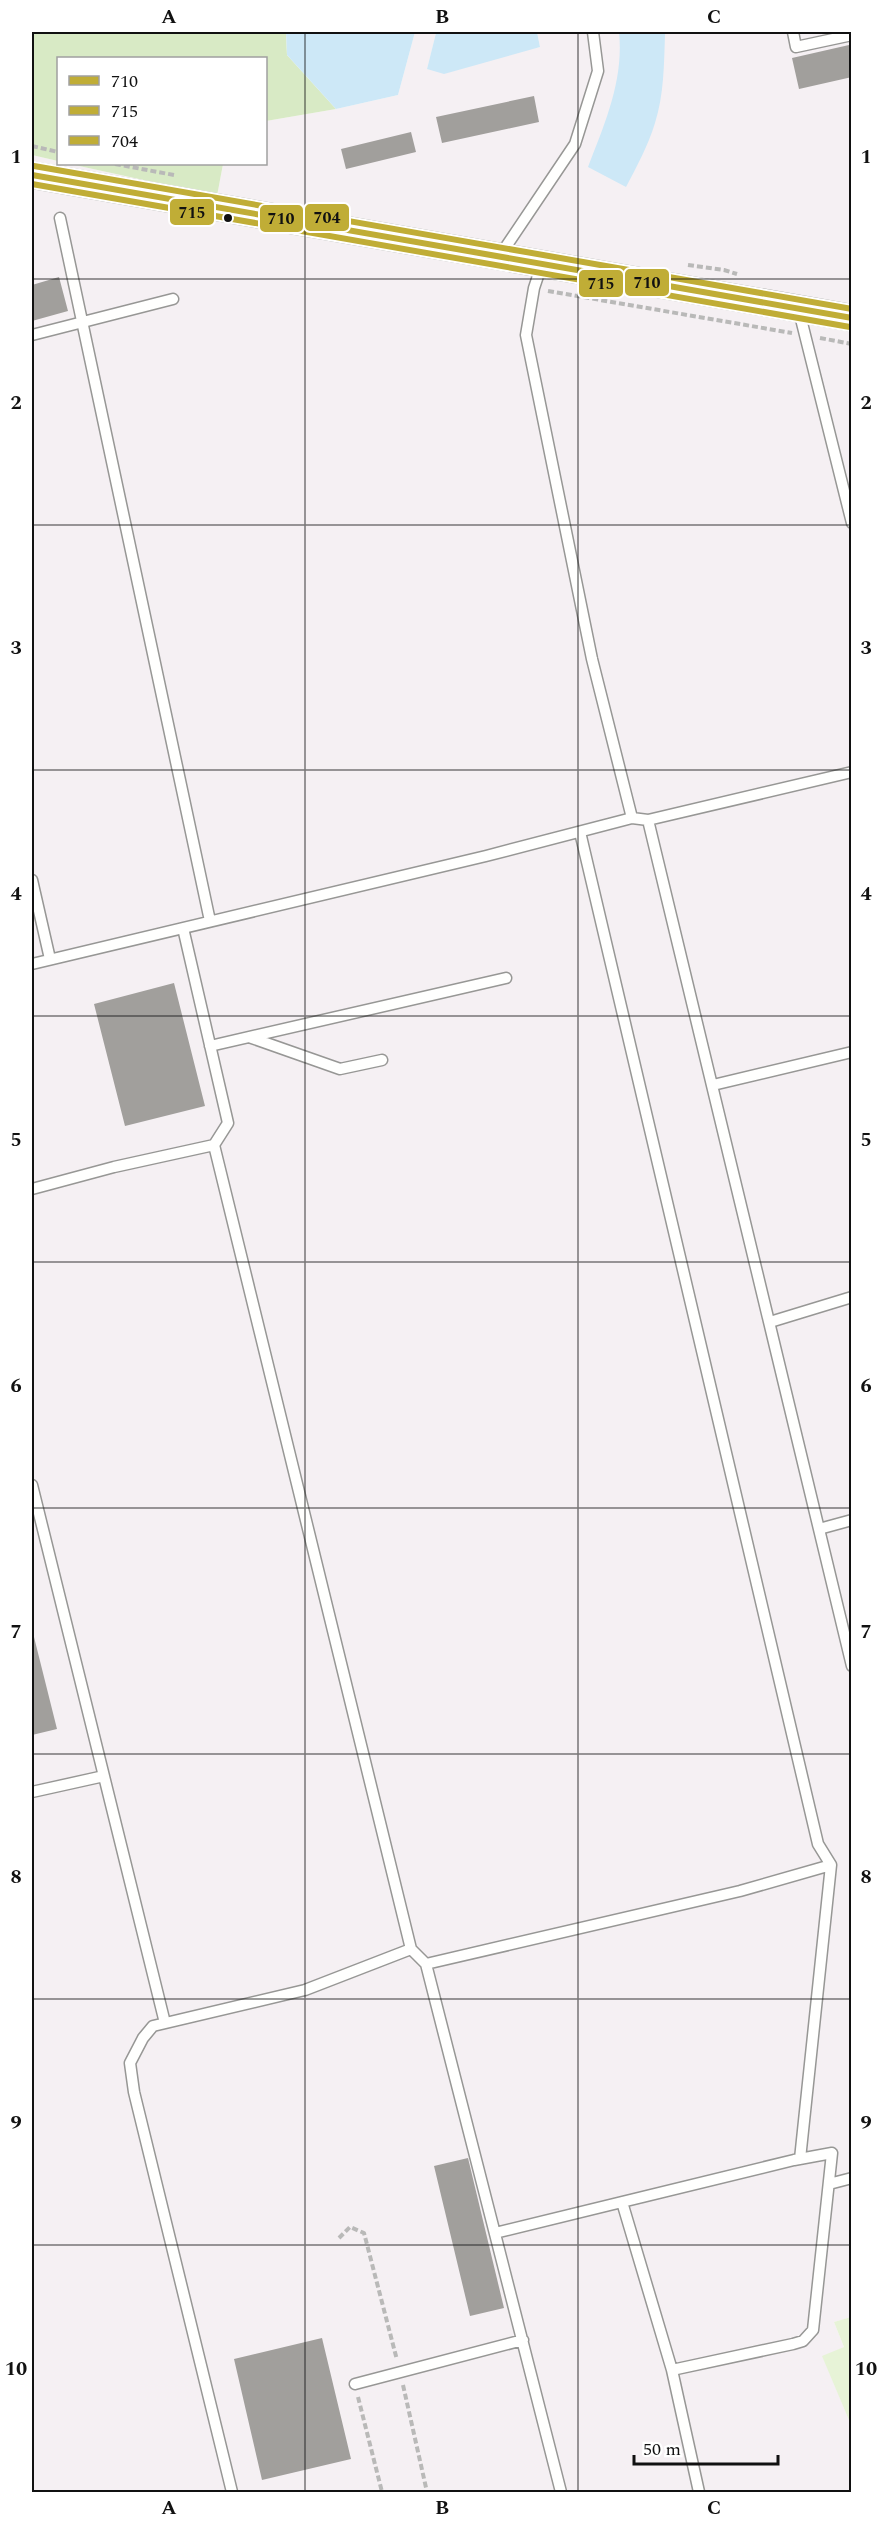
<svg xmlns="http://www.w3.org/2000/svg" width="883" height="2524" font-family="Spectral,serif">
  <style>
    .industrial { fill: #f5f0f3 }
    .green { fill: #e7f3d7 }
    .forest { fill: #d8eac5 }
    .water { fill: #cde8f7 }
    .building { fill: #a19f9c }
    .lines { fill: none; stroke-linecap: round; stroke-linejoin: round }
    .service-casing { stroke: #979795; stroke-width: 13 }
    .tertiary-casing { stroke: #979795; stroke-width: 28 }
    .path { stroke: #b9b9b8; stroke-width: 4; stroke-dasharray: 6 3; stroke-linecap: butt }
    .service { stroke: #fffffe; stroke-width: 10 }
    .tertiary { stroke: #fffffe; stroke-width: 26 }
    .bus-1-casing { stroke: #fff; stroke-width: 10 }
    .bus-2-casing { stroke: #fff; stroke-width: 10 }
    .bus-3-casing { stroke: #fff; stroke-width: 10 }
    .bus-1 { stroke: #c0ad36; stroke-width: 6 }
    .bus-2 { stroke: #c0ad36; stroke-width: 6 }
    .bus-3 { stroke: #c0ad36; stroke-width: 6 }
    .grid { fill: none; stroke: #111; stroke-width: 1.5; stroke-opacity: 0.55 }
    .bus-dot { fill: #111; stroke: #fff; stroke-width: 2 }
    .line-badge { stroke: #fff; stroke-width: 2 }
    .pale-badge-label { font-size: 16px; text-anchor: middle; font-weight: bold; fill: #111 }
    .neatline { fill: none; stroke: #111; stroke-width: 2 }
    .grid-label { font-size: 20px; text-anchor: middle; font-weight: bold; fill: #111 }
  </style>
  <rect width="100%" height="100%" fill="#fdfcf7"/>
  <path class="industrial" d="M415,32L436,33L427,69L540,47L537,32H851L852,2317L834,2322L844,2347L823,2357L851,2425V2492H32V155L58,161V164H70L217,196L223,164H266V121L336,109L398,95Z"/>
  <path class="green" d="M851,2317H852L851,2425L822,2356L844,2347L834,2322Z"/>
  <path class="forest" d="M32,32H286L287,55L336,109L266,121V58H58V161L32,155Z
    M70,164H223L217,196Z"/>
  <path class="water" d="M286,32H415L398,95L336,109L287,55Z
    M432,32H537L540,47L444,74L427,69L436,33Z
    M619,32H665V35C664,64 664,95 655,123C648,146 637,166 626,187L588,167C605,123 624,80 619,32Z"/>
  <path class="building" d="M849,45L852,77L799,89L792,58Z
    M534,96L539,122L442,143L436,117Z
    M411,132L416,152L346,169L341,149Z
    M59,277L68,311L32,321V285Z
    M174,983L205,1106L125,1126L94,1004Z
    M32,1629L57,1729L32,1735Z
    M468,2158L504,2308L470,2316L434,2166Z
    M322,2338L351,2459L262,2480L234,2359Z"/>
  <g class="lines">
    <g class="service-casing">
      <path id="service" d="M793,32L796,47L852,35
        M60,218L210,921
        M501,254L575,144L598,71L593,32
        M542,264L534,288L526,335L592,659L632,818
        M799,311L852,523
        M32,335L173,299
        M852,772L648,820L852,1666
        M32,880L50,959
        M32,964L486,856L632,818L648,820
        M249,1037L340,1069L382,1060
        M210,1046L506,978
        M713,1085L852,1052
        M214,1145L411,1949L426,1964L561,2492
        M32,1189L114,1167L214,1145L228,1123L183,928
        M770,1322L852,1297
        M32,1485L165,2023
        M819,1529L852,1520
        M32,1792L104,1776
        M426,1964L740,1891L831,1865L818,1844L580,832
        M800,2159L831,1865
        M829,2184L852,2178
        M622,2202L794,2160L832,2153L813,2330L803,2341L793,2344L672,2370
        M495,2233L622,2202L672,2370L699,2492
        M355,2384L523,2340
        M232,2492L134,2092L130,2063L143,2038L153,2026L305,1990L411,1949"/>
    </g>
    <g class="tertiary-casing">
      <path id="tertiary" d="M32,175L852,318"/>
    </g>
    <path class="path" d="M32,146L58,152
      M115,164L174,175
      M688,265L724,270L737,274
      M548,291L792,333
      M820,338L852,344
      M339,2238L350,2227L364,2233L397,2360
      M403,2385L427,2492
      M358,2397L382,2492"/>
    <use href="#service" class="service"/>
    <use href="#tertiary" class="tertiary"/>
    <g class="bus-1-casing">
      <path id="bus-1" d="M32,175L852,318"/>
    </g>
    <g class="bus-2-casing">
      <path id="bus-2" d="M32,184L850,327"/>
    </g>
    <g class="bus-3-casing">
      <path id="bus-3" d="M34,166L852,309"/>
    </g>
    <use href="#bus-1" class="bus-1"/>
    <use href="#bus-2" class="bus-2"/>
    <use href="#bus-3" class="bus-3"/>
  </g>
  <path class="grid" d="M305,32V2492M578,32V2492M32,279H852M32,525H852M32,770H852M32,1016H852M32,1262H852M32,1508H852M32,1754H852M32,1999H852M32,2245H852"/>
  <circle class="bus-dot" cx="228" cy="218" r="5"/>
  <g class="line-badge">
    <rect x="169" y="198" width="46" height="28" rx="6" fill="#c0ad36"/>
    <rect x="304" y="203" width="46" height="29" rx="6" fill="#c0ad36"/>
    <rect x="259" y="204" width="45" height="29" rx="6" fill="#c0ad36"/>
    <rect x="624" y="268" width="46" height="29" rx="6" fill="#c0ad36"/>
    <rect x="578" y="269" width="46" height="29" rx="6" fill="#c0ad36"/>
  </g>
  <g class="pale-badge-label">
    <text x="192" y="218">715</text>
    <text x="327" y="223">704</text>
    <text x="281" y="224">710</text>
    <text x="647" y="288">710</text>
    <text x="601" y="289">715</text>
  </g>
  <rect width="883" height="2524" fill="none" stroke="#ffffff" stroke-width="66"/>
  <rect x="57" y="57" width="210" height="108" fill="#ffffff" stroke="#a0a0a0" stroke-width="1.5"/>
  <rect x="69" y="76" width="30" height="9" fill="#c0ad36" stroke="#a0a0a0" stroke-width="1.5"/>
  <text x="111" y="87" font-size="18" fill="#111111">710</text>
  <rect x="69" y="106" width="30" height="9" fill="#c0ad36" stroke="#a0a0a0" stroke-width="1.5"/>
  <text x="111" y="117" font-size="18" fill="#111111">715</text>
  <rect x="69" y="136" width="30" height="9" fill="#c0ad36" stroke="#a0a0a0" stroke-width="1.5"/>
  <text x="111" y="147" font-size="18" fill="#111111">704</text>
  <path d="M634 2455v9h144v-9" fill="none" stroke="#111111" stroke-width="3"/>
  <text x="643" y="2455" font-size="18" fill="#111111" stroke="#ffffff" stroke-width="4.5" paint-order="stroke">50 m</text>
  <rect x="33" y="33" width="817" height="2458" class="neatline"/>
  <g class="grid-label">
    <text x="169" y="23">A</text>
    <text x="442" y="23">B</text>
    <text x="714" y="23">C</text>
    <text x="16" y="163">1</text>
    <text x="866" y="163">1</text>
    <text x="16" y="409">2</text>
    <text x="866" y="409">2</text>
    <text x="16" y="654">3</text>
    <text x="866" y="654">3</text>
    <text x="16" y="900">4</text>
    <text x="866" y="900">4</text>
    <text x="16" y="1146">5</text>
    <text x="866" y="1146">5</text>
    <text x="16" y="1392">6</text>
    <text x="866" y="1392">6</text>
    <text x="16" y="1638">7</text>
    <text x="866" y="1638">7</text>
    <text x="16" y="1883">8</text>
    <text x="866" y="1883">8</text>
    <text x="16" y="2129">9</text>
    <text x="866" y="2129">9</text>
    <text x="16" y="2375">10</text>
    <text x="866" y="2375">10</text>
    <text x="169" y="2514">A</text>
    <text x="442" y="2514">B</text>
    <text x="714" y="2514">C</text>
  </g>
</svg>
